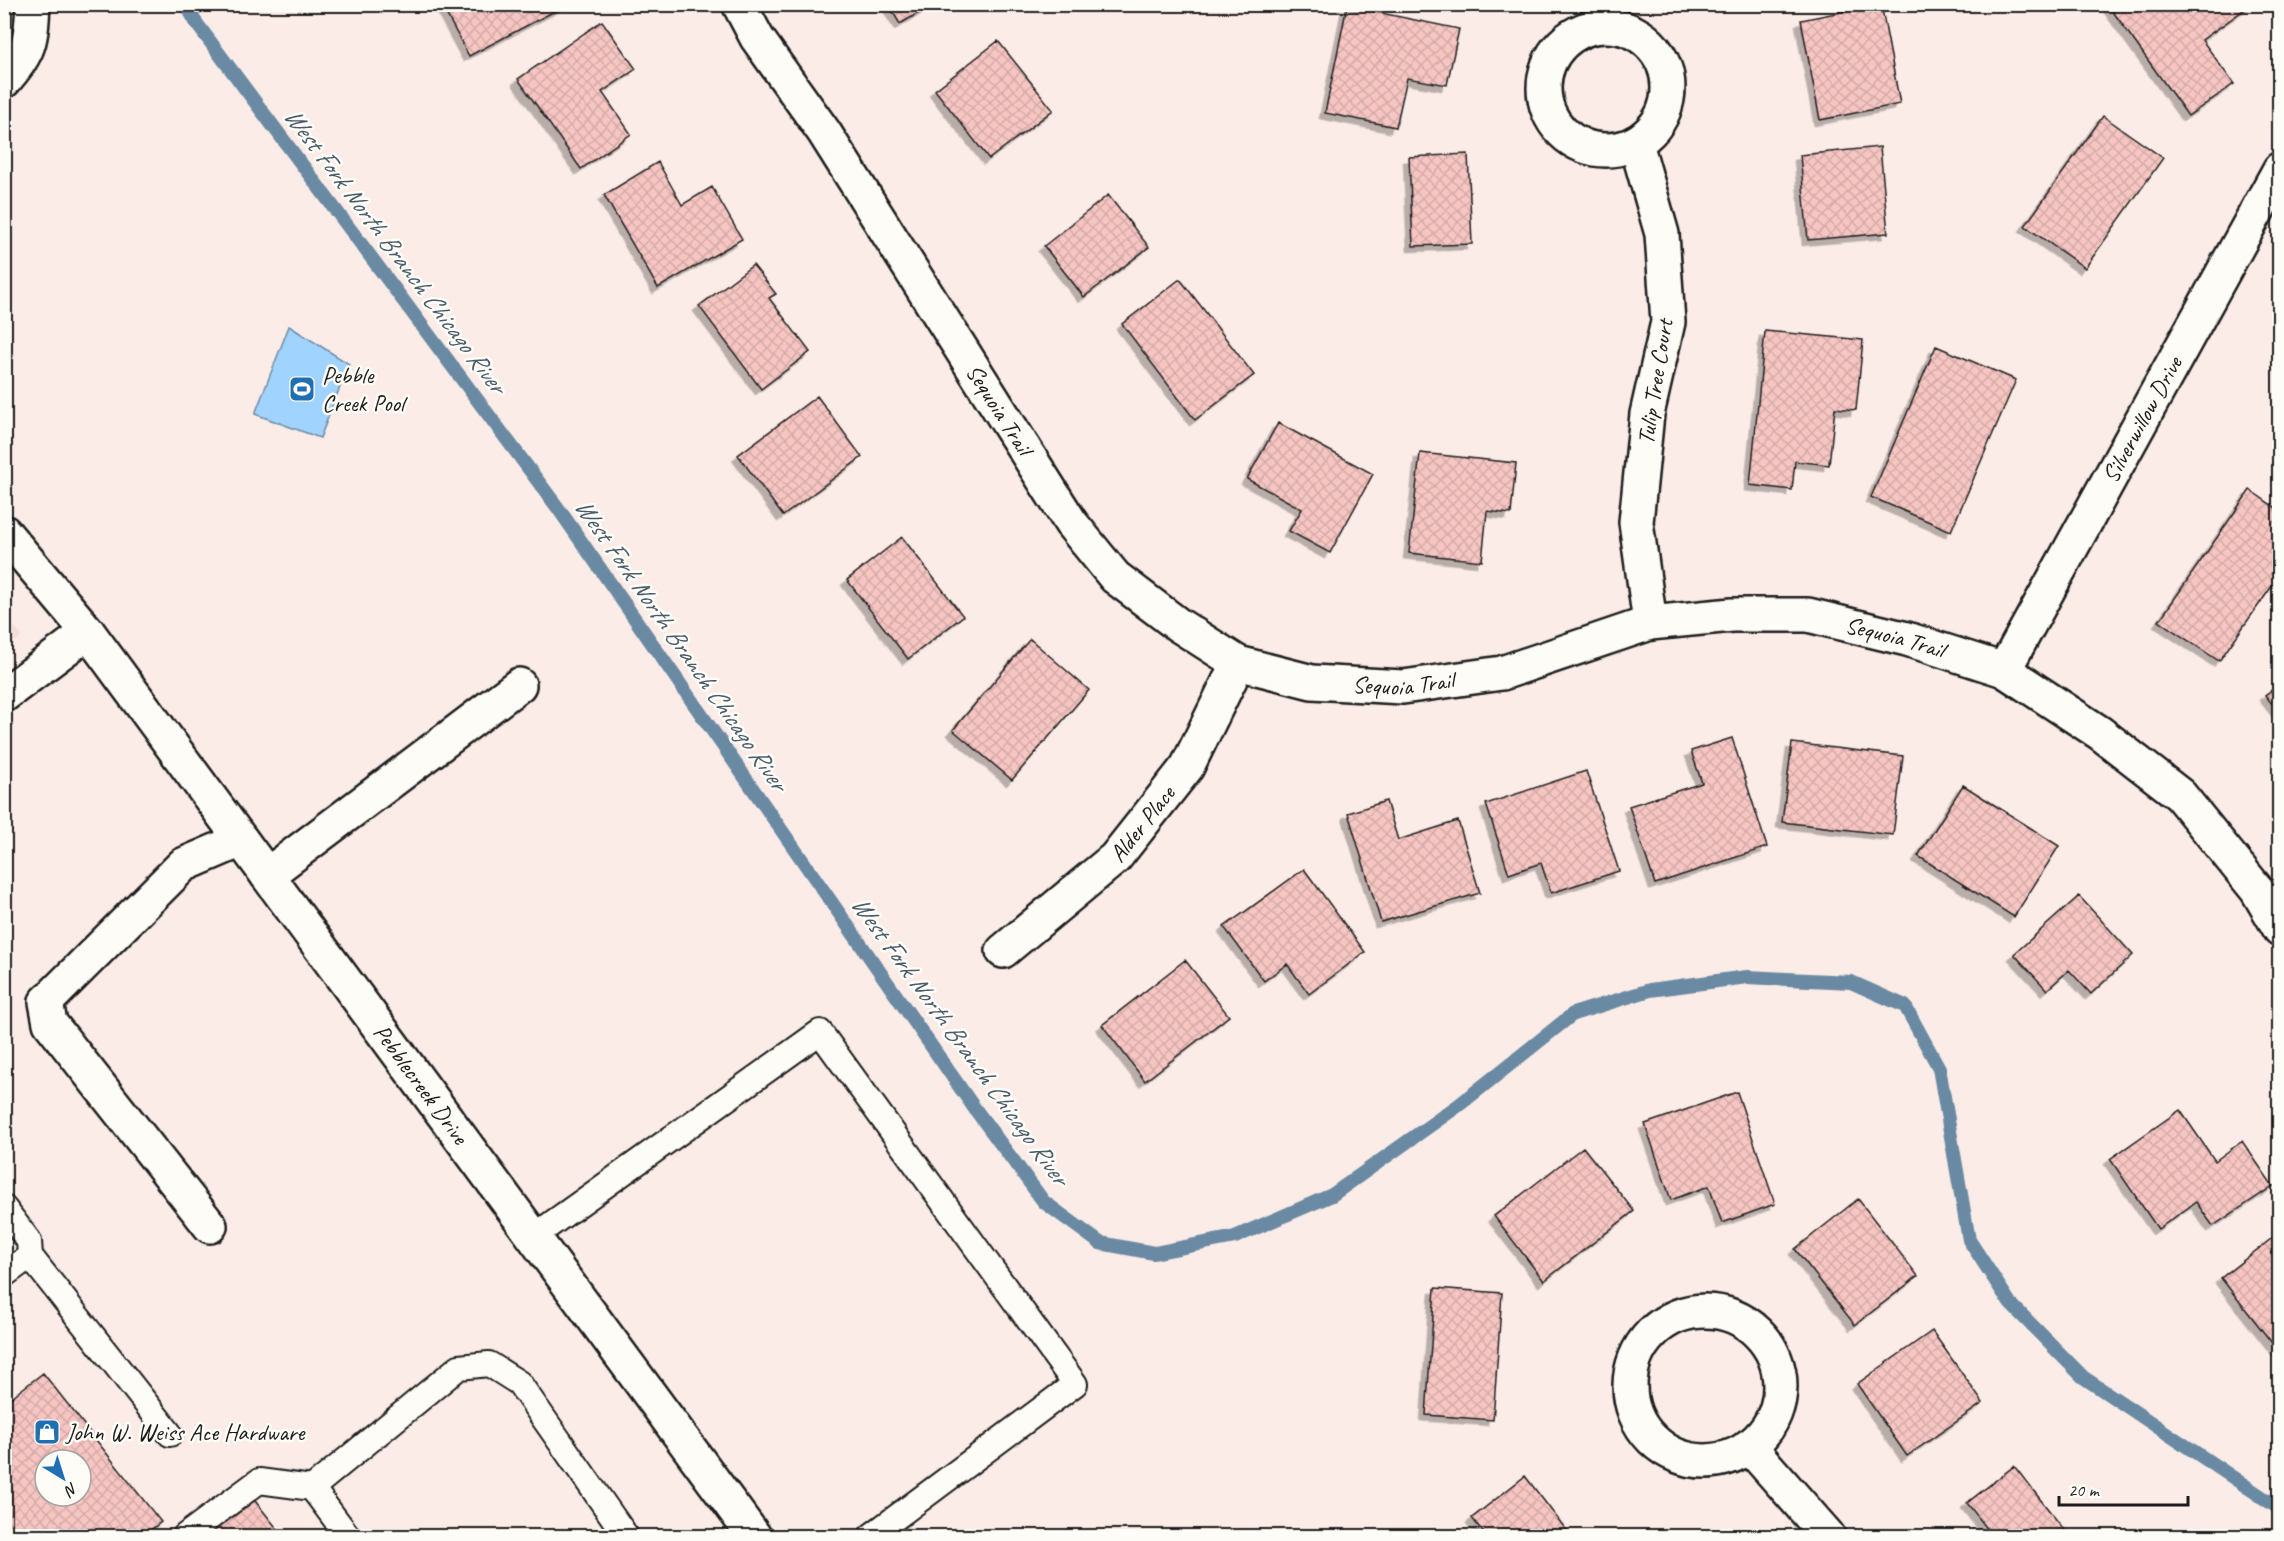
<svg xmlns="http://www.w3.org/2000/svg" width="2284" height="1541" font-family="Caveat,sans-serif">
  <style>
    .built { fill: #f6ddd8 }
    .water { fill: #a0d3fd; stroke: #6b8aa3; stroke-width: 1.5 }
    .lines { fill: none; stroke-linecap: round; stroke-linejoin: round }
    .stream { stroke: #6b8aa3; stroke-width: 14 }
    .building { fill: url(#building-cross-hatch); stroke: #1c1c1c; stroke-width: 1.5; fill-rule: evenodd; filter: url(#shadow) }
    .lane-casing { stroke: #1c1c1c; stroke-width: 28 }
    .street-casing { stroke: #1c1c1c; stroke-width: 38 }
    .lane { stroke: #fdfcf7; stroke-width: 24 }
    .street { stroke: #fdfcf7; stroke-width: 33 }
    .labels { text-anchor: middle; dominant-baseline: central; stroke-width: 5; stroke-linejoin: round; paint-order: stroke }
    .poi-label { font-size: 24px; fill: #1c1c1c; stroke: #fdfcf7; text-anchor: start }
    .street-label { font-size: 24px; fill: #1c1c1c; stroke: #fdfcf7 }
    .water-label { font-size: 26px; font-style: italic; fill: #4a5c6b; stroke: #fdfcf7 }
  </style>
  <defs>
    <pattern id="building-cross-hatch" width="8" height="8" patternUnits="userSpaceOnUse" patternTransform="scale(1.5)"><rect width="8" height="8" fill="#f7c6c3"/><path d="M0 0l8 8M0 8l8-8" fill="none" stroke="#d3aaa7"/></pattern>
    <filter id="shadow"><feDropShadow dx="-5.5" dy="5.5" stdDeviation="0" flood-color="#0004"/></filter>
  </defs>
  <rect width="100%" height="100%" fill="#fbece7"/>
  <filter id="ink" filterUnits="userSpaceOnUse"><feTurbulence type="fractalNoise" baseFrequency=".0167" numOctaves="2"/><feDisplacementMap in="SourceGraphic" scale="12" xChannelSelector="R" yChannelSelector="G"/><feConvolveMatrix kernelMatrix="1 2 1 2 8 2 1 2 1" color-interpolation-filters="sRGB"/></filter>
  <g filter="url(#ink)">
    <path class="built" d="M5,614L22,636L5,650Z"/>
    <path class="water" d="M289,326L349,364L320,438L255,414Z"/>
    <g class="lines">
      <path class="stream" d="M186,4L197,24L558,508L975,1109L1044,1202L1100,1243L1154,1253L1235,1237L1332,1195L1459,1105L1573,1014L1650,990L1747,977L1851,982L1905,1006L1939,1068L1969,1240L2010,1303L2083,1377L2280,1509"/>
    </g>
    <path class="building" d="M441,4H568L469,56Z
      M888,4H934L900,24Z
      M1881,4L1900,104L1820,120L1801,20Z
      M2111,4H2252L2202,40L2234,84L2188,116L2109,6Z
      M1347,6L1459,29L1447,85L1407,78L1396,127L1325,113Z
      M602,21L636,69L602,92L631,134L581,169L518,79Z
      M998,41L1053,110L989,159L935,90Z
      M2103,116L2163,158L2085,268L2025,226Z
      M1880,147L1888,233L1808,240L1800,155Z
      M1468,154L1472,244L1413,246L1409,157Z
      M658,162L682,205L712,187L742,239L658,288L604,195Z
      M1108,195L1149,247L1084,297L1044,246Z
      M753,265L776,294L769,298L810,352L761,389L699,306Z
      M1180,279L1254,375L1195,420L1122,324Z
      M1765,331L1863,340L1856,410L1835,408L1829,465L1795,461L1792,490L1750,485Z
      M1936,346L2016,380L1951,531L1871,497Z
      M817,396L862,457L783,516L738,455Z
      M1278,423L1373,474L1330,553L1289,531L1302,509L1247,479Z
      M1420,453L1516,463L1511,514L1487,511L1482,561L1409,553Z
      M2250,490L2280,511V575L2219,661L2159,621Z
      M902,537L963,616L908,659L847,580Z
      M1030,639L1089,690L1012,780L953,730Z
      M2280,684V714L2265,695Z
      M1732,738L1767,847L1655,884L1629,806L1702,783L1691,751Z
      M1792,743L1903,756L1893,835L1782,822Z
      M1586,771L1619,871L1551,893L1541,863L1509,874L1486,804Z
      M1963,785L2059,846L2014,917L1918,856Z
      M1386,801L1398,840L1458,821L1480,893L1381,922L1348,813Z
      M1304,869L1365,952L1309,994L1287,964L1264,981L1224,927Z
      M2079,896L2133,955L2091,994L2069,970L2047,990L2014,954Z
      M1185,960L1229,1016L1145,1081L1102,1025Z
      M1737,1092L1775,1204L1722,1223L1709,1186L1671,1200L1645,1124Z
      M2180,1110L2215,1161L2242,1141L2273,1186L2213,1226L2196,1202L2158,1229L2110,1159Z
      M1583,1147L1634,1211L1544,1281L1494,1216Z
      M1858,1199L1918,1276L1855,1325L1795,1249Z
      M2280,1232V1353L2221,1278Z
      M1435,1288L1502,1293L1493,1420L1426,1415Z
      M1932,1331L1983,1403L1907,1456L1857,1384Z
      M43,1373L161,1522L143,1536H4V1403ZM45,1460H81V1496H45Z
      M2014,1466L2066,1532L2061,1536H1993L1967,1503Z
      M1525,1476L1571,1536H1486L1472,1518Z
      M252,1497L283,1536H200Z"/>
    <g class="lines">
      <g class="lane-casing">
        <path id="lane" d="M4,1208L29,1241L30,1256L4,1275
          M533,1237L820,1032L1075,1384L871,1536
          M30,1256L170,1434
          M312,1488L348,1536
          M185,1536L259,1481L312,1488L459,1367L489,1364L519,1383L626,1536"/>
      </g>
      <g class="street-casing">
        <g id="street">
          <path id="s1" d="M739,4L757,38L824,132L1071,523L1115,577L1177,624L1238,663L1312,682L1403,687L1502,673L1650,623L1732,615H1808L1907,639L2004,670L2100,733L2180,795L2257,890L2280,929"/>
          <circle cx="1606" cy="88" r="62"/>
          <path d="M4,81C30,52 31,42 33,4"/>
          <path d="M1636,143L1662,234L1668,322L1647,414L1636,522L1650,623"/>
          <path id="s2" d="M4,532L88,632L754,1536"/>
          <path id="s3" d="M2004,670L2280,169"/>
          <path d="M4,695L88,632"/>
          <path d="M267,875L519,685"/>
          <path id="s4" d="M1003,951L1115,858L1187,767L1238,663"/>
          <path d="M210,1226L50,1023L46,1002L183,865L241,840"/>
          <circle cx="1705" cy="1386" r="75"/>
          <path d="M1749,1446L1828,1536"/>
        </g>
      </g>
      <use href="#lane" class="lane"/>
      <use href="#street" class="street"/>
    </g>
  </g>
  <defs>
    <g id="stadium-square" transform="scale(1.35)"><rect x="-9" y="-9" width="18" height="18" rx="4" fill="#1f6fb2" stroke="#fdfcf7"/><path d="M0-5a6.5 5 0 1 0 0 10a6.5 5 0 1 0 0-10ZM-3.5-1.8h7v3.6h-7Z" fill="#fff"/></g>
    <g id="shop-square" transform="scale(1.35)"><rect x="-9" y="-9" width="18" height="18" rx="4" fill="#1f6fb2" stroke="#fdfcf7"/><path d="M-5-2.5h2.3a2.7 3.5 0 0 1 5.4 0H5L5.5 6h-11ZM-1.5-2.5h3a1.5 2.3 0 0 0-3 0Z" fill="#fff"/></g>
  </defs>
  <g fill-rule="evenodd">
    <use href="#stadium-square" x="302" y="389"/>
    <use href="#shop-square" x="47" y="1432"/>
  </g>
  <g class="labels">
    <g class="poi-label">
      <text x="322" y="375">Pebble<tspan x="322" dy="28">Creek Pool</tspan></text>
      <text x="66" y="1432">John W. Weiss Ace Hardware</text>
    </g>
    <g class="street-label">
      <text transform="translate(1655 382) rotate(-81)">Tulip Tree Court</text>
      <text stroke="none"><textPath href="#s1" startOffset="482">Sequoia Trail</textPath></text>
      <text stroke="none"><textPath href="#s3" startOffset="286">Silverwillow Drive</textPath></text>
      <text stroke="none"><textPath href="#s1" startOffset="1508">Sequoia Trail</textPath></text>
      <text stroke="none"><textPath href="#s1" startOffset="1004">Sequoia Trail</textPath></text>
      <text stroke="none"><textPath href="#s4" startOffset="189">Alder Place</textPath></text>
      <text stroke="none"><textPath href="#s2" startOffset="692">Pebblecreek Drive</textPath></text>
    </g>
    <g class="water-label">
      <text transform="translate(395 250) rotate(53)">West Fork North Branch Chicago River</text>
      <text transform="translate(681 644) rotate(55)">West Fork North Branch Chicago River</text>
      <text transform="translate(960 1040) rotate(54)">West Fork North Branch Chicago River</text>
    </g>
  </g>
  <rect width="2284" height="1541" fill="none" stroke="#fdfcf7" stroke-width="24"/>
  <rect x="12" y="12" width="2260" height="1517" fill="none" stroke="#1c1c1c" stroke-width="2" filter="url(#ink)"/>
  <g transform="translate(63 1478) rotate(142)"><circle r="28" fill="#fdfcf7" stroke="#a3a29f" stroke-width="1.5"/>
  <path d="M0-4.5L10 22L0 15L-10 22Z" fill="#1f6fb2"/>
  <text y="-9" font-size="16" font-weight="bold" text-anchor="middle" fill="#1c1c1c">N</text>
  </g>
  <path d="M2059 1496v9h129v-9" fill="none" stroke="#1c1c1c" stroke-width="3"/>
  <text x="2068" y="1496" font-size="18" fill="#1c1c1c" stroke="#fdfcf7" stroke-width="4.5" paint-order="stroke">20 m</text>
</svg>
